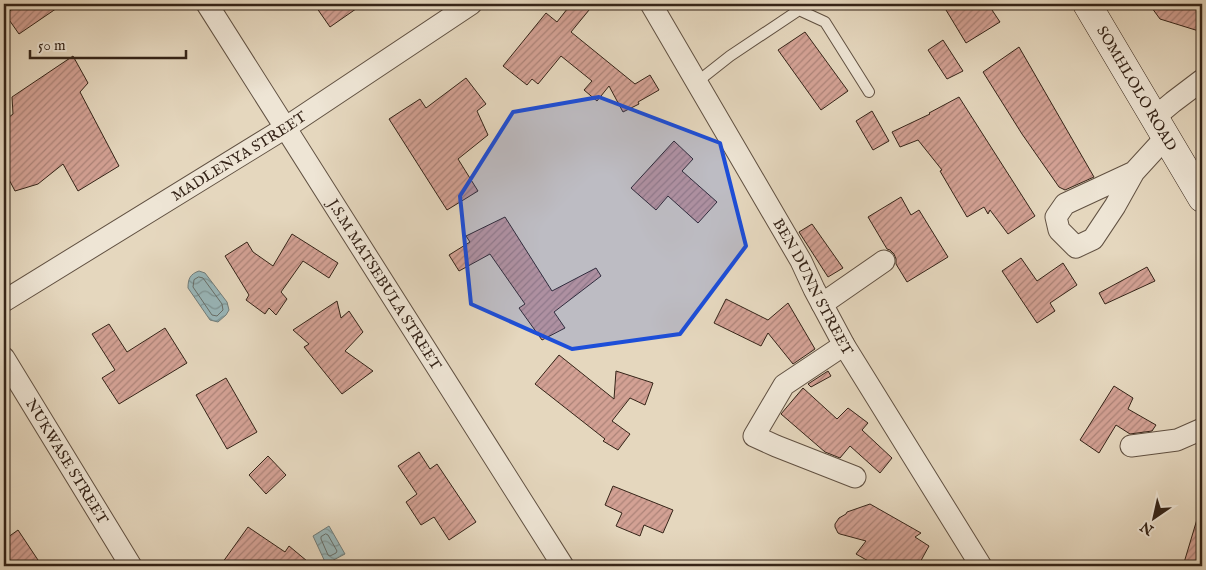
<svg xmlns="http://www.w3.org/2000/svg" width="1206" height="570" font-family="'IM FELL English',serif">
  <style>
    .water { fill: url(#water-waves); stroke: #717c79 }
    .lines { fill: none; stroke-linecap: round; stroke-linejoin: round }
    .shore { stroke: #676e69; stroke-width: 1 }
    .building { fill: url(#building-hatch); stroke: #352418 }
    .lane-casing { stroke: #615142; stroke-width: 12 }
    .street-casing { stroke: #615142; stroke-width: 23 }
    .secondary-casing { stroke: #352418; stroke-width: 29 }
    .lane { stroke: #eee5d5; stroke-width: 10 }
    .street { stroke: #eee5d5; stroke-width: 21 }
    .secondary { stroke: #eee5d5; stroke-width: 28 }
    .marked { fill: #1d4ed8; fill-opacity: 0.2; stroke: #1d4ed8; stroke-width: 4; stroke-linejoin: round }
    .labels { text-anchor: middle; dominant-baseline: central; stroke-width: 4; stroke-linejoin: round; paint-order: stroke }
    .street-label { font-size: 15px; fill: #352418; stroke: #eee5d5 }
  </style>
  <defs>
    <pattern id="water-waves" width="16" height="10" patternUnits="userSpaceOnUse" patternTransform="scale(1.25)"><rect width="16" height="10" fill="#99b7ba"/><path d="M0 5q4-4 8 0t8 0" fill="none" stroke="#7e9596"/></pattern>
    <pattern id="building-hatch" width="6" height="6" patternUnits="userSpaceOnUse" patternTransform="scale(1.25)"><rect width="6" height="6" fill="#d3a194"/><path d="M-1 1l2-2M0 6l6-6M5 7l2-2" fill="none" stroke="#ac8378"/></pattern>
  </defs>
  <rect width="100%" height="100%" fill="#e5d7be"/>
  <filter id="stains"><feTurbulence type="fractalNoise" baseFrequency=".004" numOctaves="4"/><feColorMatrix values="0 0 0 0 .2 0 0 0 0 .09 0 0 0 0 .02 0 0 0 .5 -.17"/></filter>
  <radialGradient id="worn" r=".72"><stop offset=".6" stop-color="#630" stop-opacity="0"/><stop offset="1" stop-color="#630" stop-opacity=".3"/></radialGradient>
  <path class="water" d="M199,271L205,273L227,302L229,310L226,315L218,322L210,320L188,288C188,279 190,274 199,271Z
    M329,526L345,554L326,564L313,536Z"/>
  <g class="lines">
    <path class="shore" d="M199,277L203,278L222,304L223,310L217,316L212,315L193,287L194,280Z
      M326,534L328,535L337,551L336,553L330,556L328,555L321,539V537Z"/>
  </g>
  <path class="building" d="M20,4H63L19,34L5,14Z
    M314,4H363L330,27Z
    M571,4H594L571,32L635,84L650,75L659,90L638,102L639,104L623,112L609,86L597,101L584,90L592,81L561,56L538,84L532,79L527,85L503,66L546,13L557,22Z
    M958,4H988L1000,22L966,43L946,10Z
    M1149,4H1202V32L1160,19Z
    M805,32L848,91L821,110L778,50Z
    M943,40L963,71L947,79L928,50Z
    M1019,47L1094,177L1065,190L1059,187L1022,134L983,72Z
    M73,56L88,83L80,92L119,166L78,191L63,164L38,184L15,191L4,170V121L13,114L12,97Z
    M466,78L486,104L477,111L488,135L458,159L478,191L447,210L389,119L420,99L426,108Z
    M959,97L1035,216L1008,234L990,210L988,214L984,207L967,217L940,171L942,170L918,140L900,147L892,132L930,114L929,113Z
    M872,111L889,141L873,150L856,121Z
    M674,141L693,159L682,171L717,202L698,223L668,196L656,210L631,188Z
    M901,197L911,215L919,210L948,257L907,282L896,264V259L894,254L890,250L887,249L868,217Z
    M505,217L552,291L596,268L601,276L554,312L565,328L542,340L519,308L525,304L490,254L459,271L449,255L470,242L466,236Z
    M812,224L843,268L828,277L799,232Z
    M292,234L338,263L329,278L303,261L281,292L287,299L276,315L269,308L265,314L246,300L249,295L225,256L247,242L253,252L273,266Z
    M1021,258L1037,281L1063,263L1077,285L1050,303L1055,311L1037,323L1002,271Z
    M1147,267L1155,281L1105,304L1099,293Z
    M726,299L768,320L788,303L815,349L793,364L768,333L761,346L714,323Z
    M337,301L341,318L349,311L363,332L345,351L373,371L342,394L304,347L309,344L293,330Z
    M109,324L127,352L165,328L187,363L119,404L102,378L115,370L92,334Z
    M559,355L614,399L616,371L653,383L645,405L630,398L612,421L630,434L618,450L603,441L605,439L535,384Z
    M828,371L831,376L811,387L808,384Z
    M226,378L257,432L227,449L196,395Z
    M1114,386L1133,398L1128,409L1156,425L1152,431L1130,434L1116,425L1099,453L1080,440Z
    M803,388L837,419L848,408L868,423L862,430L892,458L880,473L850,446L840,458L825,452L781,414Z
    M419,452L430,469L437,464L476,522L449,540L434,517L421,525L406,502L417,494L398,466Z
    M268,456L286,475L266,494L249,475Z
    M613,486L673,510L663,533L644,525L640,536L616,526L622,513L605,505Z
    M870,504L921,533L915,537L929,546L918,566H877L856,554L866,541L840,534L838,533L835,527V524L839,518L846,514L847,512Z
    M1198,516H1202V566H1183Z
    M248,527L285,552L289,546L313,566H220Z
    M18,530L42,566H4V540Z"/>
  <g class="lines">
    <g class="lane-casing">
      <path id="lane" d="M697,82L730,56L799,10L825,22L869,92"/>
    </g>
    <g class="street-casing">
      <g id="street">
        <path id="s1" d="M207,4L563,566"/>
        <path id="s2" d="M651,4L801,261L814,289L844,345L981,566"/>
        <path d="M1155,117L1173,102L1202,80"/>
        <path d="M1134,172L1065,204L1056,217L1059,230L1076,247L1093,239L1115,206L1134,172L1166,137"/>
        <path id="s3" d="M4,301L285,128L471,4"/>
        <path d="M822,304L884,261"/>
        <path d="M844,345L784,385L754,436L776,446L855,477"/>
        <path id="s4" d="M4,358L131,566"/>
        <path d="M1131,446L1177,440L1202,429"/>
      </g>
    </g>
    <g class="secondary-casing">
      <g id="secondary">
        <path id="s5" d="M1087,4L1202,198"/>
      </g>
    </g>
    <use href="#lane" class="lane"/>
    <use href="#street" class="street"/>
    <use href="#secondary" class="secondary"/>
  </g>
  <path class="marked" d="M599,97L720,143L746,246L680,334L572,349L471,304L460,196L513,112Z"/>
  <g class="labels">
    <g class="street-label">
      <text stroke="none"><textPath href="#s5" startOffset="98">SOMHLOLO ROAD</textPath></text>
      <text stroke="none"><textPath href="#s3" startOffset="276">MADLENYA STREET</textPath></text>
      <text stroke="none"><textPath href="#s1" startOffset="332">J.S.M MATSEBULA STREET</textPath></text>
      <text stroke="none"><textPath href="#s2" startOffset="326">BEN DUNN STREET</textPath></text>
      <text stroke="none"><textPath href="#s4" startOffset="121">NUKWASE STREET</textPath></text>
    </g>
  </g>
  <rect width="1206" height="570" fill="none" stroke="#e5d7be" stroke-width="20"/>
  <rect x="5" y="5" width="1196" height="560" fill="none" stroke="#352418" stroke-width="2.5"/>
  <rect x="10" y="10" width="1186" height="550" fill="none" stroke="#352418"/>
  <g transform="translate(1154 518) rotate(214)" stroke="#eee5d5" stroke-width="4" paint-order="stroke">
  <path d="M0-4L9 19L0 12L-9 19Z" fill="#352418"/>
  <text y="-8" font-size="14" font-weight="bold" text-anchor="middle" fill="#352418">N</text>
  </g>
  <path d="M30 50v8h156v-8" fill="none" stroke="#352418" stroke-width="2.5"/>
  <text x="38" y="50" font-size="15" fill="#352418" stroke="#eee5d5" stroke-width="4" paint-order="stroke">50 m</text>
  <rect width="100%" height="100%" filter="url(#stains)"/>
  <rect width="100%" height="100%" fill="url(#worn)"/>
</svg>
